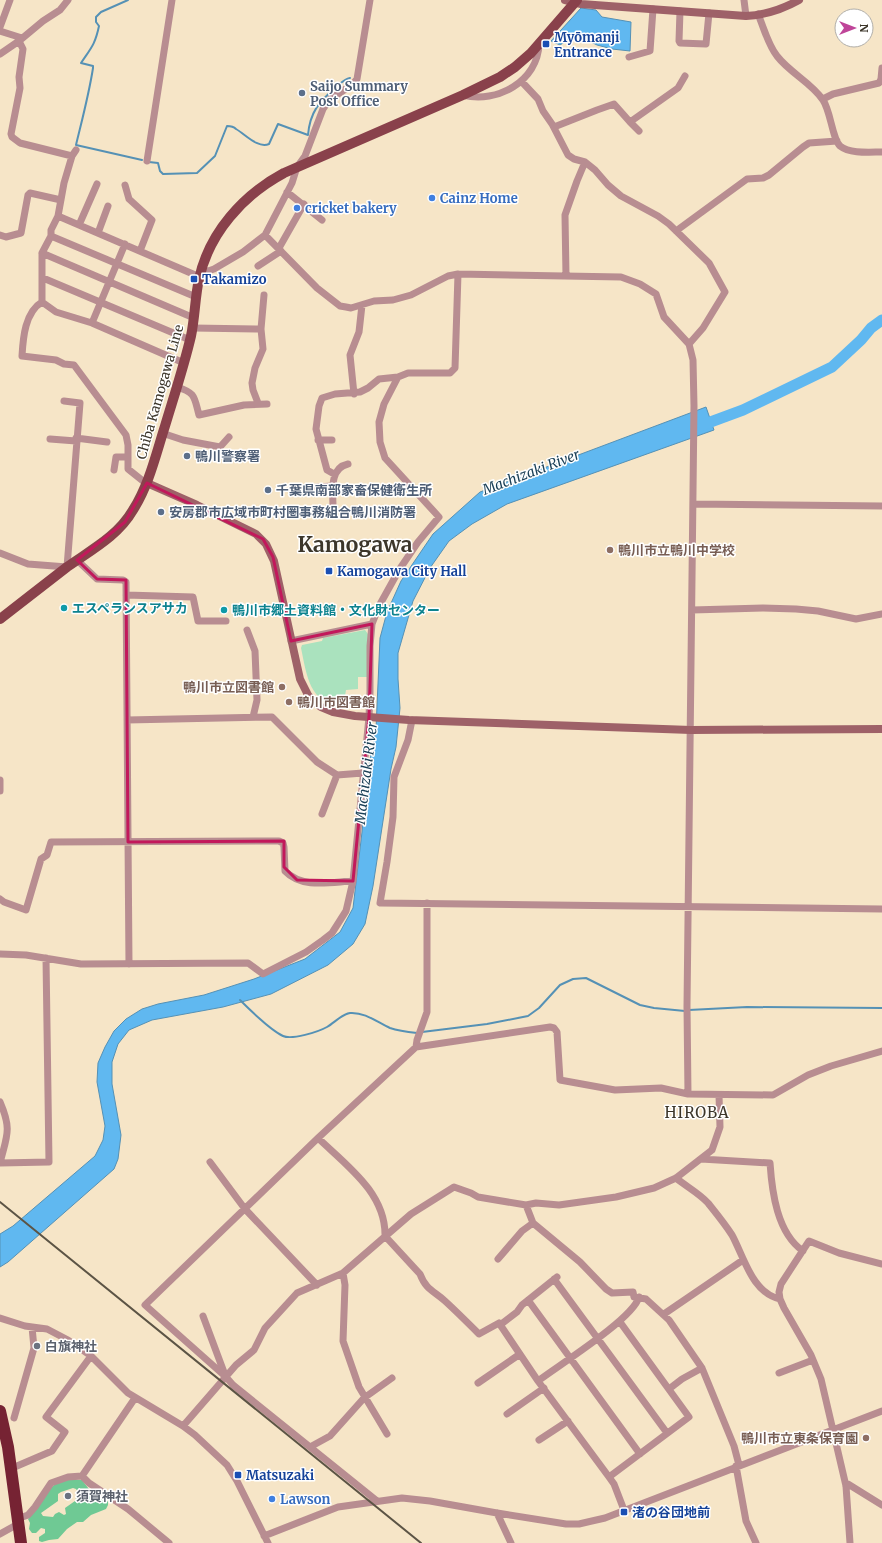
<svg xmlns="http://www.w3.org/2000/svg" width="882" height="1543" font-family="Merriweather,'Noto Sans JP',serif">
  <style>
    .green { fill: #aae2be }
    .forest { fill: #6fc994; fill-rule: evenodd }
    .water { fill: #60b8f0; stroke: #5591b5 }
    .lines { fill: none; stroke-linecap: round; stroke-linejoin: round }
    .stream { stroke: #5591b5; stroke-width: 2 }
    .river { stroke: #60b8f0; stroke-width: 11 }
    .street { stroke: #b88d91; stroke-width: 7 }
    .secondary { stroke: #9e6168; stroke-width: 8 }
    .primary { stroke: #89414b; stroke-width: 10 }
    .highway { stroke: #762333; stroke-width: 12 }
    .rail { stroke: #5c5445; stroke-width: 2 }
    .marked { fill: none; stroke: #c2185b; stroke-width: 3; stroke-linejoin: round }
    .transit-dot { fill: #1a4fb4; stroke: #fff; stroke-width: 1.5 }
    .service-dot { fill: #5c6f8a; stroke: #fff; stroke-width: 1.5 }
    .shop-dot { fill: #3f7fe0; stroke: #fff; stroke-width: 1.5 }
    .education-dot { fill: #8d6e63; stroke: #fff; stroke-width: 1.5 }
    .culture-dot { fill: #0f9aa8; stroke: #fff; stroke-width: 1.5 }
    .worship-dot { fill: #6b7280; stroke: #fff; stroke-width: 1.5 }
    .labels { text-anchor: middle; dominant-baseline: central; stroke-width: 3; stroke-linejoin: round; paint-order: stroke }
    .transit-label { font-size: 13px; font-weight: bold; fill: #164399; stroke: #fff; text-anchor: start }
    .service-label { font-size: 13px; font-weight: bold; fill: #4e5e75; stroke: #fff; text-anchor: start }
    .shop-label { font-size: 13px; font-weight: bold; fill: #366cbe; stroke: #fff; text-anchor: start }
    .street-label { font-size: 13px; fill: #3c362a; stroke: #fff }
    .education-label { font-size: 13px; font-weight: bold; fill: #785e54; stroke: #fff; text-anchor: start }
    .culture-label { font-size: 13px; font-weight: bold; fill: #0d838f; stroke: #fff; text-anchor: start }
    .worship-label { font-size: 13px; font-weight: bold; fill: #5b616d; stroke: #fff; text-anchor: start }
    .water-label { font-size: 14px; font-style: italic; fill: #1b4057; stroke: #fff }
    .quarter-label { font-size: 15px; letter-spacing: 1px; fill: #3c362a; stroke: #fff }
    .town-label { font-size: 21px; font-weight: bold; fill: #3c362a; stroke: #fff }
  </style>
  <rect width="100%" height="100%" fill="#f6e5c7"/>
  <path class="green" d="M365,630L368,634L367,677H358V689L346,690L343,708C309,703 307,676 301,648L302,645L322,641L323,638Z"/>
  <path class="forest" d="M68,1479L82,1480L92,1493L105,1498L108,1502V1505L106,1509L91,1515L83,1522H77L67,1529L58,1539L49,1540L42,1542L39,1541V1537L45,1533V1529L41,1528L36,1533H32L29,1529L30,1523L28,1519L51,1488L56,1483ZM73,1488L76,1489L78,1492L75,1501L65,1508L66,1514L64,1515L59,1512L55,1514L53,1517L43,1516L41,1513L58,1501V1494L61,1492Z"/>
  <path class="water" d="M581,8L596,10L602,17L631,22L630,51L612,49L597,45L579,36H574L560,45L551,41Z
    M706,407L714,430L507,504L472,524L449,541L430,568L413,601L398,653V679L400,708L396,747L391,769L373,886L365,924L353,944L328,965L271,994L223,1007L152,1020L129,1030L118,1044L112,1062V1084L121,1135L118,1159L114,1169L8,1262L0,1267V1234L13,1226L95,1156L103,1140L105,1126L97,1082L98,1063L105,1047L114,1031L126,1019L142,1009L158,1004L204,995L254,979L305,959L340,932L353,908L362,832L368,770L376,729L380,638L387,612L401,581L433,534L480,492Z"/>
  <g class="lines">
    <path class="stream" d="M128,0L101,12L96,17V22L99,26C95,45 91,48 81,63L93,66V68C89,94 82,120 76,145L142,160
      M149,162L158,163L160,171L163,174L197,173L215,156L227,126C230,126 234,127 236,129C245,134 258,149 269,144L278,124L308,135C310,112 319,102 335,88C340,84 344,79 350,78
      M240,1000C250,1010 270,1030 283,1036C292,1040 318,1032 327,1027C334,1023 342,1014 350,1013C365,1012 377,1022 390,1028C399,1031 408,1032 417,1033
      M689,1010L747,1007L882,1008
      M422,1032L487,1024L528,1016L539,1008L560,985L573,979L586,978L640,1005L654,1008L685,1011"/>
    <path class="river" d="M697,427L743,410L832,367L861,340L871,328L882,320"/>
    <path class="street" d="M744,0L746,16
      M680,11L679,41L680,43L706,44L709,13
      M758,14C764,28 768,45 777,56C790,73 812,83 823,100C831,112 832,138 840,146C850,154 870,152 882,152
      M0,27L10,0
      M0,31L22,38
      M19,41L23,49L19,77L20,88L11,134L12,137L20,143L72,156
      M0,54L19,41L43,21L60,10L68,0
      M629,57L650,51L653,9
      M522,82L538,99L543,111L552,124L568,155L574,159L585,162L595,170L608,185L621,196L658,216L669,224L709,263L725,292L703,328L689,344
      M463,95C497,104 538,81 539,44
      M823,99L833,94L879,83L881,79L882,68
      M630,122L639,131
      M554,127L597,110L614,104L630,122L678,88L685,76
      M76,150L72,156L64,183L58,216L51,230V236L42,253V302C25,312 23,338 22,356L56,360L64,364L74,365L126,435L128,445V469L143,481L147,483
      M147,161L172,0
      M125,185L129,199L152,220L140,251
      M287,192L322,220
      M58,216L200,277
      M79,225L97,184
      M676,231L747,179L763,178L769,175L803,147L809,143L837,141
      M98,233L108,206
      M0,235L6,237L21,233L28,195L30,193L61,200
      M265,235L317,288L340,306L346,307L351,308L374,301L393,300L411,295L448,276L458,274L621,277L640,284L656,294L664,317L689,344L693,360L694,406L687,1006L688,1094
      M51,236L196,297
      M279,248L304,204
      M42,253L194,318
      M258,266L281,251
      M202,270L208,271L214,269L243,252L265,235L292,183L297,167L305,156L323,109L329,100L353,84L357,79L370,0
      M566,276L565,215L577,181L585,162
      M43,278L190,340
      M42,302L56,312L92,323L184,363
      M92,323L125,244
      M193,328L261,329
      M177,387C196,393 194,397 199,415L244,405L267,404
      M354,394L350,355L359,332L362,305
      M258,403L253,390L252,383L255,368L263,349L261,329L264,295
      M162,433L183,440L220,447L229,437
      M76,438L107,442
      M50,439L76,441
      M318,440H332
      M114,470L116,457H127
      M334,474L327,470L316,429L319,406L322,398L335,394L360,392L368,388L379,379L398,377
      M317,487L333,486
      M693,504L882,506
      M333,507C333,492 329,468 348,464
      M0,553L28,564L67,567L80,403L64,401
      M77,560L97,579L123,580L126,582L129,964
      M126,595L193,597L198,621H226
      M692,610L763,608L796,609L818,611L856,619L882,614
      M247,630L255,651L257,700L253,717
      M291,641L372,624
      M127,720L272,717L317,762L337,775L363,773
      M412,720L408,740L394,777L393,817L387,862L380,903L882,909
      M0,780V791
      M322,814L337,775
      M0,899L4,902L26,910L41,859L47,855L51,842L279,841L283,843L284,847L285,871C302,889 331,882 353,881
      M0,954L26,955L81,964L248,963L263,974L306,952L323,940L332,933L346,911L353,881L369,717L370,692V646L372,624L379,606L399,570L418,542L439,517L385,458L380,442L379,422L384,404L398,377L408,373H450L455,368L458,274
      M416,1047L417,1040L427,1012V903
      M0,1102C12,1130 7,1135 0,1163L49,1162L46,958
      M318,1138C346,1165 386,1193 385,1236L420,1274C426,1290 434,1291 445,1301C457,1312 468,1323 479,1334L499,1323L538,1381L609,1477L614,1484L624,1510
      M701,1159L770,1163C772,1192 777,1233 803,1251
      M210,1162L245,1209L317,1285
      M676,1178C687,1187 699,1193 708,1203C716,1213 725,1224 732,1235C744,1257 752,1293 780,1299
      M526,1205L533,1223L580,1262L606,1289L612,1293L633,1292L634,1297L646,1299L669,1320L702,1368L734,1446L739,1465
      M498,1259L522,1231L533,1223
      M343,1273L345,1285L343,1341L359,1387L387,1434
      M554,1279L667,1433
      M528,1300L640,1454
      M664,1314L743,1260
      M203,1316L225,1375
      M0,1318L25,1326L47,1329L68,1340L91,1356L128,1393L183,1426L195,1435L227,1465L237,1481L268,1543
      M500,1325L517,1312L522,1305L557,1277
      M779,1373L813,1360
      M538,1381C559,1365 633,1319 639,1297
      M478,1383L520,1354
      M669,1389L682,1379L702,1368
      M507,1414L544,1388
      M14,1418L34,1348L32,1327
      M183,1426L236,1365L254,1350L265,1328L297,1293L343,1273L411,1214L454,1187L471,1193L478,1197L526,1205L536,1203L559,1205L616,1197L654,1188L676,1178L712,1150L720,1127L719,1095
      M539,1440L568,1421
      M310,1447L330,1436L364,1398L392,1378
      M736,1466L746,1521L756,1543
      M10,1469L52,1451L65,1432L46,1417L91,1356
      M82,1476L89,1483L128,1509L169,1543
      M609,1477L689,1417L620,1322
      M846,1486L848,1484L882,1505
      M377,1501L233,1385L226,1377L145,1305L318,1138L416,1047L550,1027L554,1028L557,1032L560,1080L615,1090L661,1088L688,1094L773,1095L808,1075L831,1066L882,1051
      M497,1513L511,1543
      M17,1519L28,1515L35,1507L51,1483L68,1477L82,1476L135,1398
      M0,1534L18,1524
      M264,1536L338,1507L402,1498L430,1501L497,1513L566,1524H579L605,1518L882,1411
      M850,1543L846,1486L821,1379L811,1355L784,1308L780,1299L779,1292L781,1284L809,1241L839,1253L882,1264"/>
    <path class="secondary" d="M565,0L581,4L746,16C764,15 783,9 799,0
      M147,483L197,505L256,534L266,544L274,561L300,679L308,695L313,701L321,707L333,712L355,716L409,720L691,730L882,729"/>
    <path class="primary" d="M0,619C22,602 45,584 67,567C91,550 118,536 133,510C149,485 156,454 165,426C174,396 184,366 191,336C195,317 195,297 199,279C209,233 243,195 284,173L463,95L500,77L515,67L531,53L577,0"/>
    <path class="highway" d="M0,1411L8,1447L21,1543"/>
    <path class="rail" d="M0,1202L421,1543"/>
  </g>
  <path class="marked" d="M147,483L263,539L273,557L291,641L372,624L369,717L353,881L297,880L284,867V841L128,842L126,580L97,579L77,560L125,522Z"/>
  <g class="transit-dot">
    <rect x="542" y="40" width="8" height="8" rx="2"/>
    <rect x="190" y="275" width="8" height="8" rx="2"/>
    <rect x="325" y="567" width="8" height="8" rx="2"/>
    <rect x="234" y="1471" width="8" height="8" rx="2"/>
    <rect x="620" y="1508" width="8" height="8" rx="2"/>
  </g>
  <g class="service-dot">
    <circle cx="302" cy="93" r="4"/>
    <circle cx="187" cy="456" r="4"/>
    <circle cx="268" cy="490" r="4"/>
    <circle cx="161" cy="512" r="4"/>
  </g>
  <g class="shop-dot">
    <circle cx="432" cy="198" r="4"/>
    <circle cx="297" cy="208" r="4"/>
    <circle cx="272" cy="1499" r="4"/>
  </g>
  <g class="education-dot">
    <circle cx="610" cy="550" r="4"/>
    <circle cx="282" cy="687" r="4"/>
    <circle cx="289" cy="702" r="4"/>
    <circle cx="866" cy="1438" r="4"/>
  </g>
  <g class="culture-dot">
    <circle cx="64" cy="608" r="4"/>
    <circle cx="224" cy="610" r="4"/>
  </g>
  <g class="worship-dot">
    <circle cx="37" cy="1346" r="4"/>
    <circle cx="68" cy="1496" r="4"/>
  </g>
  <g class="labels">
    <g class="transit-label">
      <text x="554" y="37">Myōmanji<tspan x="554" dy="15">Entrance</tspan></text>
      <text x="202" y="279">Takamizo</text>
      <text x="337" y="571">Kamogawa City Hall</text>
      <text x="246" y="1475">Matsuzaki</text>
      <text x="632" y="1512">渚の谷団地前</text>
    </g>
    <g class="service-label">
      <text x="310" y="86">Saijo Summary<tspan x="310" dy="15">Post Office</tspan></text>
      <text x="195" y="456">鴨川警察署</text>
      <text x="276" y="490">千葉県南部家畜保健衛生所</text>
      <text x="169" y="512">安房郡市広域市町村圏事務組合鴨川消防署</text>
    </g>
    <g class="shop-label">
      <text x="440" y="198">Cainz Home</text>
      <text x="305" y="208">cricket bakery</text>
      <text x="280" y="1499">Lawson</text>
    </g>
    <g class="street-label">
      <text transform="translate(160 392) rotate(-74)">Chiba Kamogawa Line</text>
    </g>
    <g class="education-label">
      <text x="618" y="550">鴨川市立鴨川中学校</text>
      <text x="274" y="687" text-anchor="end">鴨川市立図書館</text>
      <text x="297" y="702">鴨川市図書館</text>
      <text x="858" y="1438" text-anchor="end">鴨川市立東条保育園</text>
    </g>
    <g class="culture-label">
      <text x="72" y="608">エスペランスアサカ</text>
      <text x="232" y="610">鴨川市郷土資料館・文化財センター</text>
    </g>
    <g class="worship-label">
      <text x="45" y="1346">白旗神社</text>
      <text x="76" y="1496">須賀神社</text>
    </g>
    <g class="water-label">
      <text transform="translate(531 472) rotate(-21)">Machizaki River</text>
      <text transform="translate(366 773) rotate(-83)">Machizaki River</text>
    </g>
    <g class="quarter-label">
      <text x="697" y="1112">HIROBA</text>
    </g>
    <g class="town-label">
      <text x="355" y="544">Kamogawa</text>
    </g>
  </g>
  <g transform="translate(854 28) rotate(90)"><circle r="19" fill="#ffffff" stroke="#b1afaa"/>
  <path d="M0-3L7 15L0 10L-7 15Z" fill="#bf4599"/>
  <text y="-6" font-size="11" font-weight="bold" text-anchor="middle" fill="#3c362a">N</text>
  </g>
</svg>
